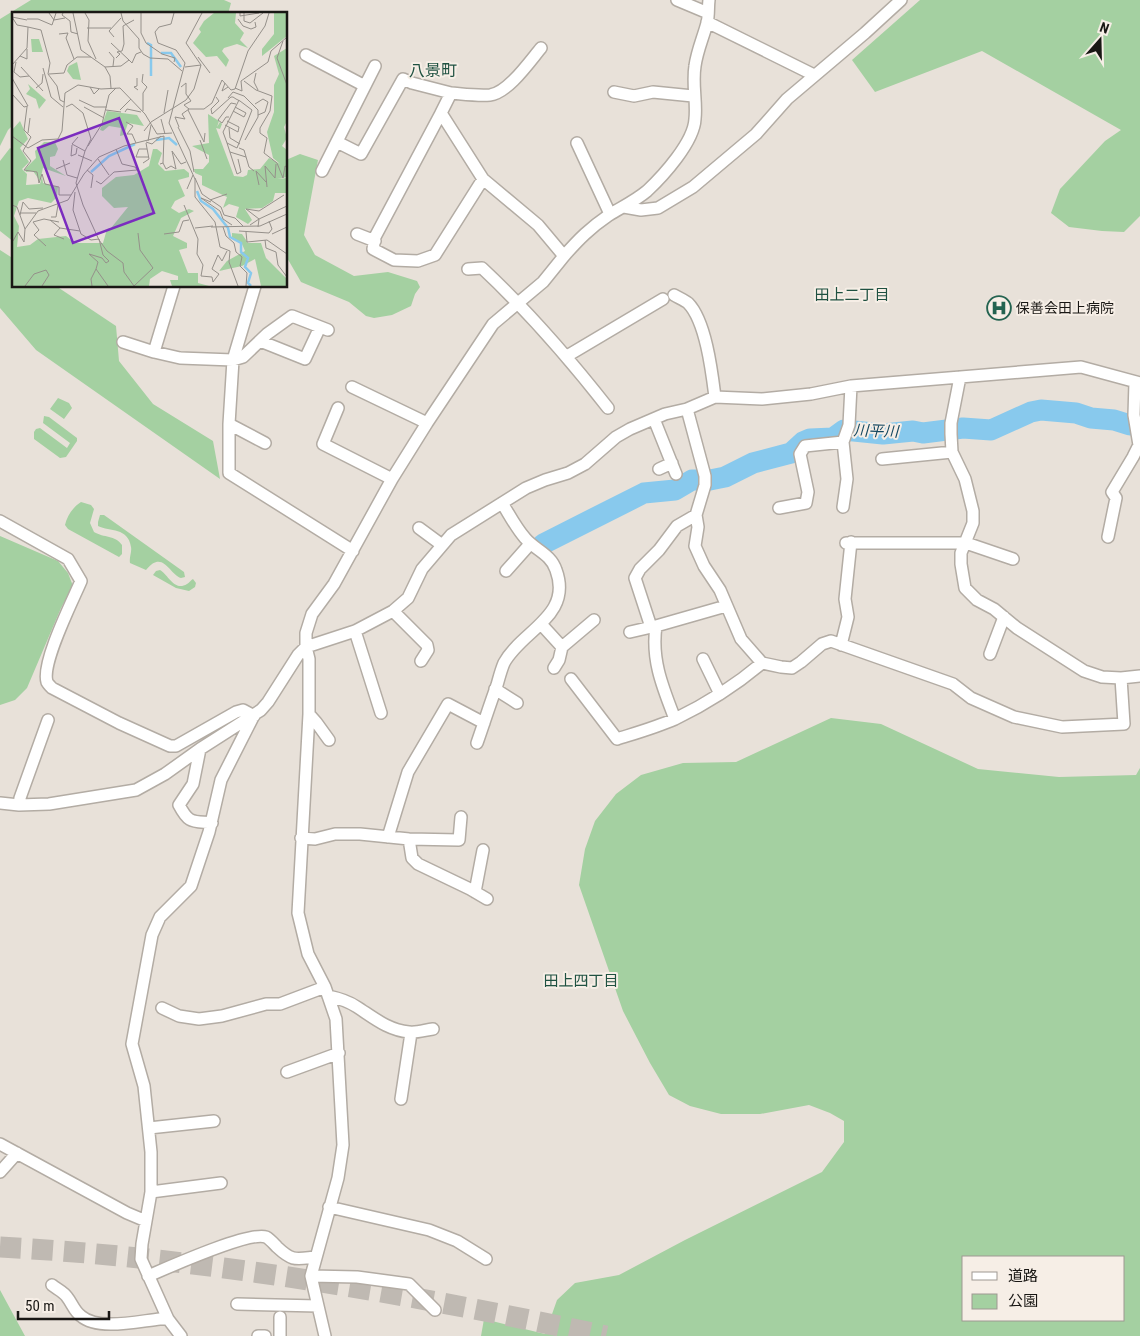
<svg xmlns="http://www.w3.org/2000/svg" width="1140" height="1336" font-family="'Roboto Condensed','Noto Sans JP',sans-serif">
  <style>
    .green { fill: #a4d0a1; fill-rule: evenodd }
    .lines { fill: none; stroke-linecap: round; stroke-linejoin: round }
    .river { stroke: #88c9ed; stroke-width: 21 }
    .highway-tunnel { stroke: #bfb9b2; stroke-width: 21; stroke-dasharray: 21 11; stroke-linecap: butt }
    .street-casing { stroke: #b3aca4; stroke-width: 14 }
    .street { stroke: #fff; stroke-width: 11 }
    .labels { text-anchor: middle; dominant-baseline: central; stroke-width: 4; stroke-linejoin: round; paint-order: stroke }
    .poi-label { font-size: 14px; fill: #191714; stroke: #f6eee6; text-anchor: start }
    .neighbourhood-label { font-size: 15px; fill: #1f5141; stroke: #f6eee6 }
    .water-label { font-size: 15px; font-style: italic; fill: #144861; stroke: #f6eee6 }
    .quarter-label { font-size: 16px; fill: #1f5141; stroke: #f6eee6 }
    .inset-river { fill: none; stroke: #88c9ed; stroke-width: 2.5 }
    .inset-road { fill: none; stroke: #95908a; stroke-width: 1 }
    .view { fill: #7b2cbf; fill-opacity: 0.15; stroke: #7b2cbf; stroke-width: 2.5 }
    .inset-edge { fill: none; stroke: #191714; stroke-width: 2.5 }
  </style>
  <rect width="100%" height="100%" fill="#e8e1d9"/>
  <path class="green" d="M31,0H224L231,3L228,14H14V124L8,130L0,146V19Z
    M920,0H1140V216L1124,232L1102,231L1069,227L1051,213L1060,189L1105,141L1121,130L982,51L875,92L852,60Z
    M10,148L14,151V242L0,231V161Z
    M300,154L318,160L304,235L315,255L354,276L388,272L417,281L420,287L415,294L411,306L392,315L374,318L366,316L349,302L301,282L286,256V160Z
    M0,250L14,259V286H56L116,326L119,361L153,404L213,441L220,479L36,350L0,308Z
    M58,398L69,403L72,408L64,419L50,409Z
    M44,416L49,417L77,438V441L66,457L60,458L34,439V432L36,429L40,428L67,448L70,443L43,423Z
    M81,502L91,505L94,509L90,523L94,532C104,538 115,535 122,545V554L119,557L68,529L65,525C67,516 73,507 81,502Z
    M100,515H104L184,572L185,577L181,578C169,574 163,549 146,570L130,563C129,557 132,552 131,547C128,527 110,532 98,526V522Z
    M0,536L58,561L68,573L73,586L61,608L27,688L15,700L0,705Z
    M160,570C168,574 174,592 187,584C189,583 191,580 193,579L196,583L195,587L189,591L176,588L153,575L156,571Z
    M831,718L881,724L978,769L1059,777L1136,775L1140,768V1336H481L484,1319L545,1334L557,1300L575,1283L619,1275L685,1240L822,1172L844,1142V1121L830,1113L809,1105L760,1114H721L690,1106L669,1095L650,1063L623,1011L579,885L585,849L595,821L616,794L641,775L683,763L736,762ZM964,1257H1124V1320H964Z
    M0,1290L25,1336H0Z"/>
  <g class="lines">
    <path class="river" d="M543,544L644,493L675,490L692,480H710L725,477L753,463L791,453L803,442L810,439L833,438L844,430L883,434L913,431L923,433L963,428L991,430L1031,412L1041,410L1076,413L1091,418L1114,420L1130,425H1140"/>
    <path class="highway-tunnel" d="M0,1247C205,1258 406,1293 606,1336"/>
    <g class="street-casing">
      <path id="street" d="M677,0L708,13
        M707,22L814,75
        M306,55L365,86
        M614,92L634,96L653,92L693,96
        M441,113L375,237L373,249L394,260L418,261L435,255L483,179
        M337,142L361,154L403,79L412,83L451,93
        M577,143L610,214
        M322,171L375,66
        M624,207L641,210L658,208L693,187L756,134L787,99L865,33L901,0
        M357,234L375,241
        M564,256C579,239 590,228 609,215C622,207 635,201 647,191C663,176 694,142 695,119C697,102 692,84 695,66C697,51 703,38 707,23C709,16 708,7 709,0
        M468,269L482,268C529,312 568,357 608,408
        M255,286L233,360L229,424V473L353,551
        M674,295C679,298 684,300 688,303C706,321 712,373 715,397
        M260,341L305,359L320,327
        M123,342L154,352L180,358L233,360L243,357L267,334L292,316L328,330
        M154,352L174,286
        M567,356L663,299
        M352,387L427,423
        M338,408L323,444L392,479
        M687,409L705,476V485L696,515L698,527L695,546L704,566L720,590L741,639L762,663L781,667L792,668L801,662L822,644L831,641L953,684L971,698L1014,717L1062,727L1124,724L1121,678L1102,677L1084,671L1017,628L994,609L977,600L965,588L961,564V553L973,523V511L965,479L952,452L951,434V423L960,377
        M654,419L676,474
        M229,424L265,443
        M882,459L952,452
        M659,469L672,463
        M843,507L847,479L843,442L849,425L851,386
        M779,508L806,503L808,492L800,454L805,446L843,442
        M0,521L68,559L81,581C73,600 41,663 47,682C48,684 50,686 52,688L119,723L170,746H176L236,712L243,710L254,716
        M419,528L442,545
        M1108,537L1116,498L1112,492L1133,457L1139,445L1134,415L1135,382
        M846,543H966L1013,559
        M506,571L530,544
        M393,611L427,645L428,650L421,661
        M541,624L562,647L559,660L554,668
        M656,626C651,660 663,688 675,719
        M651,627L635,578L640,569L659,550L677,526L696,515
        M355,631L381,713
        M630,632L656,626L726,606
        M841,645L848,617L845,599L851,542
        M562,647L594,620
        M990,654L1004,617
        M703,659L720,694
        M1121,678L1140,676
        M571,679L617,739C636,733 657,727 675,719C706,704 736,685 762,663
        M495,689L517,703
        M309,714L316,722L329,740
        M477,743C484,723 490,704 497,685C499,678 501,670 504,663C522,630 573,616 556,570C551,554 535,550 525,538C516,528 509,514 502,503
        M200,749L193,784L179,805C189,824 192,821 212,823
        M0,803L19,805L49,804L136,790L165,774L200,749L261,710L268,702L298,655L306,647L355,631L393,611L408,598L422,569L451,535L526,488L545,480L568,473L585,464L616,437L630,429L665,414L687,409L715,397L762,399L811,394L851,386L1081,367L1140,383
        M19,805L20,798L48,720
        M388,837L408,772L448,704L484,723
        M301,838L315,839L335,834H360L409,839L459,840L461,817
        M409,839L412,858L418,864L470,889L487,899
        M475,892L483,850
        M328,996C338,998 348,1001 357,1007C374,1018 388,1030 409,1032C417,1033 425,1030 433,1029
        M162,1008L179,1016L199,1019L222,1016L266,1004H280L325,987
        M287,1072L339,1053
        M401,1099L411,1033
        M149,1128L214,1121
        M0,1144L127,1213L146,1221
        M0,1172L17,1153
        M151,1192L221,1183
        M329,1207L429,1230L457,1241L486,1259
        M148,1276C167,1268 249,1231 266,1237C270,1239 274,1244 277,1247C293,1262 296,1259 316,1257
        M311,1276L357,1277L409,1284L435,1310
        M52,1285C57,1289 64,1292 67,1297C72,1303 74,1311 81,1316C98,1331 139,1321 160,1319H168
        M237,1304L318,1306
        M280,1317V1336
        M181,1336L168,1319L141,1259L142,1244L151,1192V1152L144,1086L132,1044L152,935L160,917L191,886L209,832L221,780L253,717
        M258,1336H265
        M325,1336L311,1276L338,1178L343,1145L336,1019L325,987L308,954L298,913L309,714V659L306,647V633L312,614L334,584L392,479L427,423L493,324L543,282L564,256L538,225L483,179L441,113L451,93C463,94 477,96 490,95C508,93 530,61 541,48"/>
    </g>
    <use href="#street" class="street"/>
  </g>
  <defs>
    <g id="hospital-ring" transform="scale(1.25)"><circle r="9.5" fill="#f6eee6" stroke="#246350" stroke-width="1.5"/><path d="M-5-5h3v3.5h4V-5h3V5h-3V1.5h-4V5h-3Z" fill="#246350"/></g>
  </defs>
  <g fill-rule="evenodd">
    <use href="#hospital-ring" x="999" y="308"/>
  </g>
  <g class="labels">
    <g class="poi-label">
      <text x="1016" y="308">保善会田上病院</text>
    </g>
    <g class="neighbourhood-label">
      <text x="852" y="295">田上二丁目</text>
      <text x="581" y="981">田上四丁目</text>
    </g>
    <g class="water-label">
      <text transform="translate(876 431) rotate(2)">川平川</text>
    </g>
    <g class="quarter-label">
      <text x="433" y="70">八景町</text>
    </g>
  </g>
  <g transform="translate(12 12)">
    <rect width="275" height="275" fill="#e8e1d9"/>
    <path d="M202,1H224L223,11L232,21L228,28L236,36L225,32L212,36L210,39L217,48L214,55L205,44L194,45L181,31L189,20L187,17L192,9ZM262,1H275V24L250,44V37L262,22ZM19,27H27L31,40H20ZM275,36V109L272,115L275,126L270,134L275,138V165L265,167L275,166V181H263L261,189L250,196L233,197L240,208L236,212L224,205L227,195L217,192L211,196L215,185L190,173V164L183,161L182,157H191L197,150V143L180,134L197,131L196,102L207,109L205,115L208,110L210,112L208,117L204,116L222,164L231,165L235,163L236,158L248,157L257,146L268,152L261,146L255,120L262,100V73L267,62L262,44ZM65,50L69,68L61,67L55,59L57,54ZM16,72L34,88L27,97L24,87L14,82L18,77ZM95,99L125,103L132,114L116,111L112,123L108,124L109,116L97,114L91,119L88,118ZM8,109L16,127L8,136L17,150L10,157L15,162L14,173L28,172L30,164L31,171L46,175L45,185L39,191L16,186L7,189L2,204L7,214L5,235L18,233L26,227L54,224L63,231H91L95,217L99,216L116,195L102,196L90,184V176L104,165L122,163L137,154L141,137H145L150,141L146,152L153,159L172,157L177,161V165L166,168L173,184L163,189L159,196L167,201L177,197L182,199L169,206L161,224L175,231V236L167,238L176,261H186V271L197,274H160L158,268H166V264L150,259L138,267L137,274H0V118ZM32,130H43L46,137L43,144L38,145V154L54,164L31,156L28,169L21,159L14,160L13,157L24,146L23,139ZM220,221L230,222L236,231H249L254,246L275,267V274H249L243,247L230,254L207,259L215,249L233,239L230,232L220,225Z" fill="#a4d0a1"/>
    <path class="inset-river" d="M135,31L139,33V64M149,41H159L169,55M144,128L157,126L165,133M79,160L97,144L123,132M185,179L189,189L201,197L216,216L218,225L229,231V240L236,246L233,255L239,261L236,271L239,274"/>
    <path class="inset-road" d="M37,1L42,8L53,6M51,1L50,3L58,9L59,20L66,22M61,1L69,38L93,55L98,64L99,76M73,1L77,8L76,29L84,47M109,1L111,9L127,27V36L131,42L138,46L156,47L170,59M129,1V21L134,31L150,42L163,46L162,50M162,1L159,12L147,15L143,20L146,31L164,38L173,51L157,111L183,167V185L203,210L208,235L218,239L217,250L226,274M228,1V4L247,1M232,1V9L238,11L251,1M0,5L5,13L16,15M0,5L15,8M15,7H26L40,13L44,1M226,7L231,14L239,17L244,15L243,10M75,16H99M47,22L56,21L54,26L62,47M102,25L97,19L109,6M271,29L265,46L275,73M97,40L102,46L101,54M8,44L15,47V37M186,45L198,61M104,46L108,42L105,40L110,39L112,32L111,14L122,8M117,48L120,51L124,42L129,40M4,50L2,60L8,65L17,64M0,53L15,36L16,15L29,18L38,51L36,62L45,74L48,88L52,90M9,55L31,79M93,55L109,54L117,48L99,31M173,55L189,53M31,56L39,85L51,95M244,61L242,70L246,78M37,62L52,61L55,53L65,45H79M0,66L16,94L12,95L0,82M125,66V74L122,75L126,78M232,69L244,78L260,84L258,99L248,116V121L255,126L252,141L265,151L271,166L273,154L275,155M213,71L210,79L216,75M78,75L82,82L87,77M169,75L174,71V82L179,89L172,93L177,97H192L200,91L210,68L219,78L223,77L236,39L253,14L257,1M24,76L30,71L31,62M223,76L230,79L229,69L256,50L259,39L275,25M204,85L207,89L199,97L200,102L219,85H221L224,87L228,89L240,98L225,136L215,131L211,120L227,88M216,86L221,80L232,84L246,98V105L233,128M67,88L82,95H95M243,92L251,87L256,90L253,100L246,103M15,95L12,118L19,125L11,139L19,149L12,158L25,160L27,171L30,162L33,172L47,175V183H59M54,95L60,92L71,101L79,127L73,139M72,95L92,106M94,98L109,100M108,98L119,87M176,98L192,130L193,121M131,99V81L135,75L130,70L131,62M221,99L232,105L234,101L223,95M113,100L115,97L129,100M152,101L156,78M217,105H214L210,111L206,108L219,91L224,92M149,107L153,122M114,110L121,114L115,122H120L124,131M213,113L226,120L227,115L215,109M166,115L178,139L182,160M167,115L163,105L173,107L170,102L177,97M217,116L218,126L228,132M132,119L139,110L174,88L182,77L189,53L174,31L190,1M16,121L18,106M0,124L16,136L30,128L46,127L50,119L53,81L66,73L89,77L108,76L133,102L145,122L160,121M66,125L60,132L73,139L64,171L71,193L87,228L95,239L111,251L112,260L122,274M188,128L195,147M136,129L139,113M134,130L140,132L149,124M215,131L225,162L229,160L226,147M60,133L59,144L64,142L65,136M76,134L90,112L97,83L104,76M227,136L232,138L237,155L242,159M135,137H127L124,145H137M218,140L234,145M66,143L80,149M86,147L97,163M51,148L55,163L65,166M131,151L137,147L134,131M148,152L151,151L154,157L159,154L164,157L160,139L169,152L174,150M44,157L58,151M75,158L81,163L79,176M183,166L190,182L209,195L212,203L223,206L231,214M84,169L89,172L102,160L125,158L123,155L110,152L104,137M247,173L244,159L254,170M255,175L253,154L263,166L264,152M175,177L181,163M63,180L61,198L69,222L79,228L87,227L91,243L97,249L94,251L90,246L77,242L86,250L84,257L96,274M198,188L215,182M199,190L189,186L208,199L211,207L220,213M0,193L5,195L13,217L26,199L56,188L72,162L87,145L112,134L152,124L151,151M172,193L186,227L185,242L191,253L189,264L200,265L201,270L207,262L200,257L206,243L210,249L215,239M8,201H24M8,203L11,190L17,197L31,196M39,205H44L46,193M38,208L48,216L68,219M21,210L27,218L22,223L34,234M21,210L32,207L47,210M238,213L247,207L234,197L247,199L272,183M199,215L248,214L275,202M211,215L214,224L222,231L224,240L230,245L228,254L235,261L234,274M246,215L247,207L275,194M48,216L42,223L52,227M183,216L201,214M227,219L257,221L260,217L257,209M234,220L235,230L255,228L275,242M152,222L167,220L171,209L177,208M260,222L275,215M253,228L254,236L264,240L266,253L275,265M1,229L6,220L12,230L13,217M13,274L22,262L34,258L37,263L30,274M80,274L79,267L84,257M122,274L141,256L128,238L126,221"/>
    <path class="view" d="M107,106L142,201L61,231L26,136Z"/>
    <rect width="275" height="275" class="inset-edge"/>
  </g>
  <rect x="962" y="1256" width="162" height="65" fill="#f6eee6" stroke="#9e9892"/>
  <rect x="972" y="1272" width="25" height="8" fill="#ffffff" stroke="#9e9892"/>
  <text x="1008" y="1281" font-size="15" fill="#191714">道路</text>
  <rect x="972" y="1294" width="25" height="15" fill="#a4d0a1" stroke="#9e9892"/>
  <text x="1008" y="1306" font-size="15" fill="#191714">公園</text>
  <g transform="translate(1100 40) rotate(20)" stroke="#f6eee6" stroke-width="4" paint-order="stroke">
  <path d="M0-4L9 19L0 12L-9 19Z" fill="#191714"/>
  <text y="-8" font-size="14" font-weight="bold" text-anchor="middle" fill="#191714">N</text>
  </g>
  <path d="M18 1311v8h91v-8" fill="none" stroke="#191714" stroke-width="2.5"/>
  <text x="25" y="1311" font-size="15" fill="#191714" stroke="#f6eee6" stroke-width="4" paint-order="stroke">50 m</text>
</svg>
